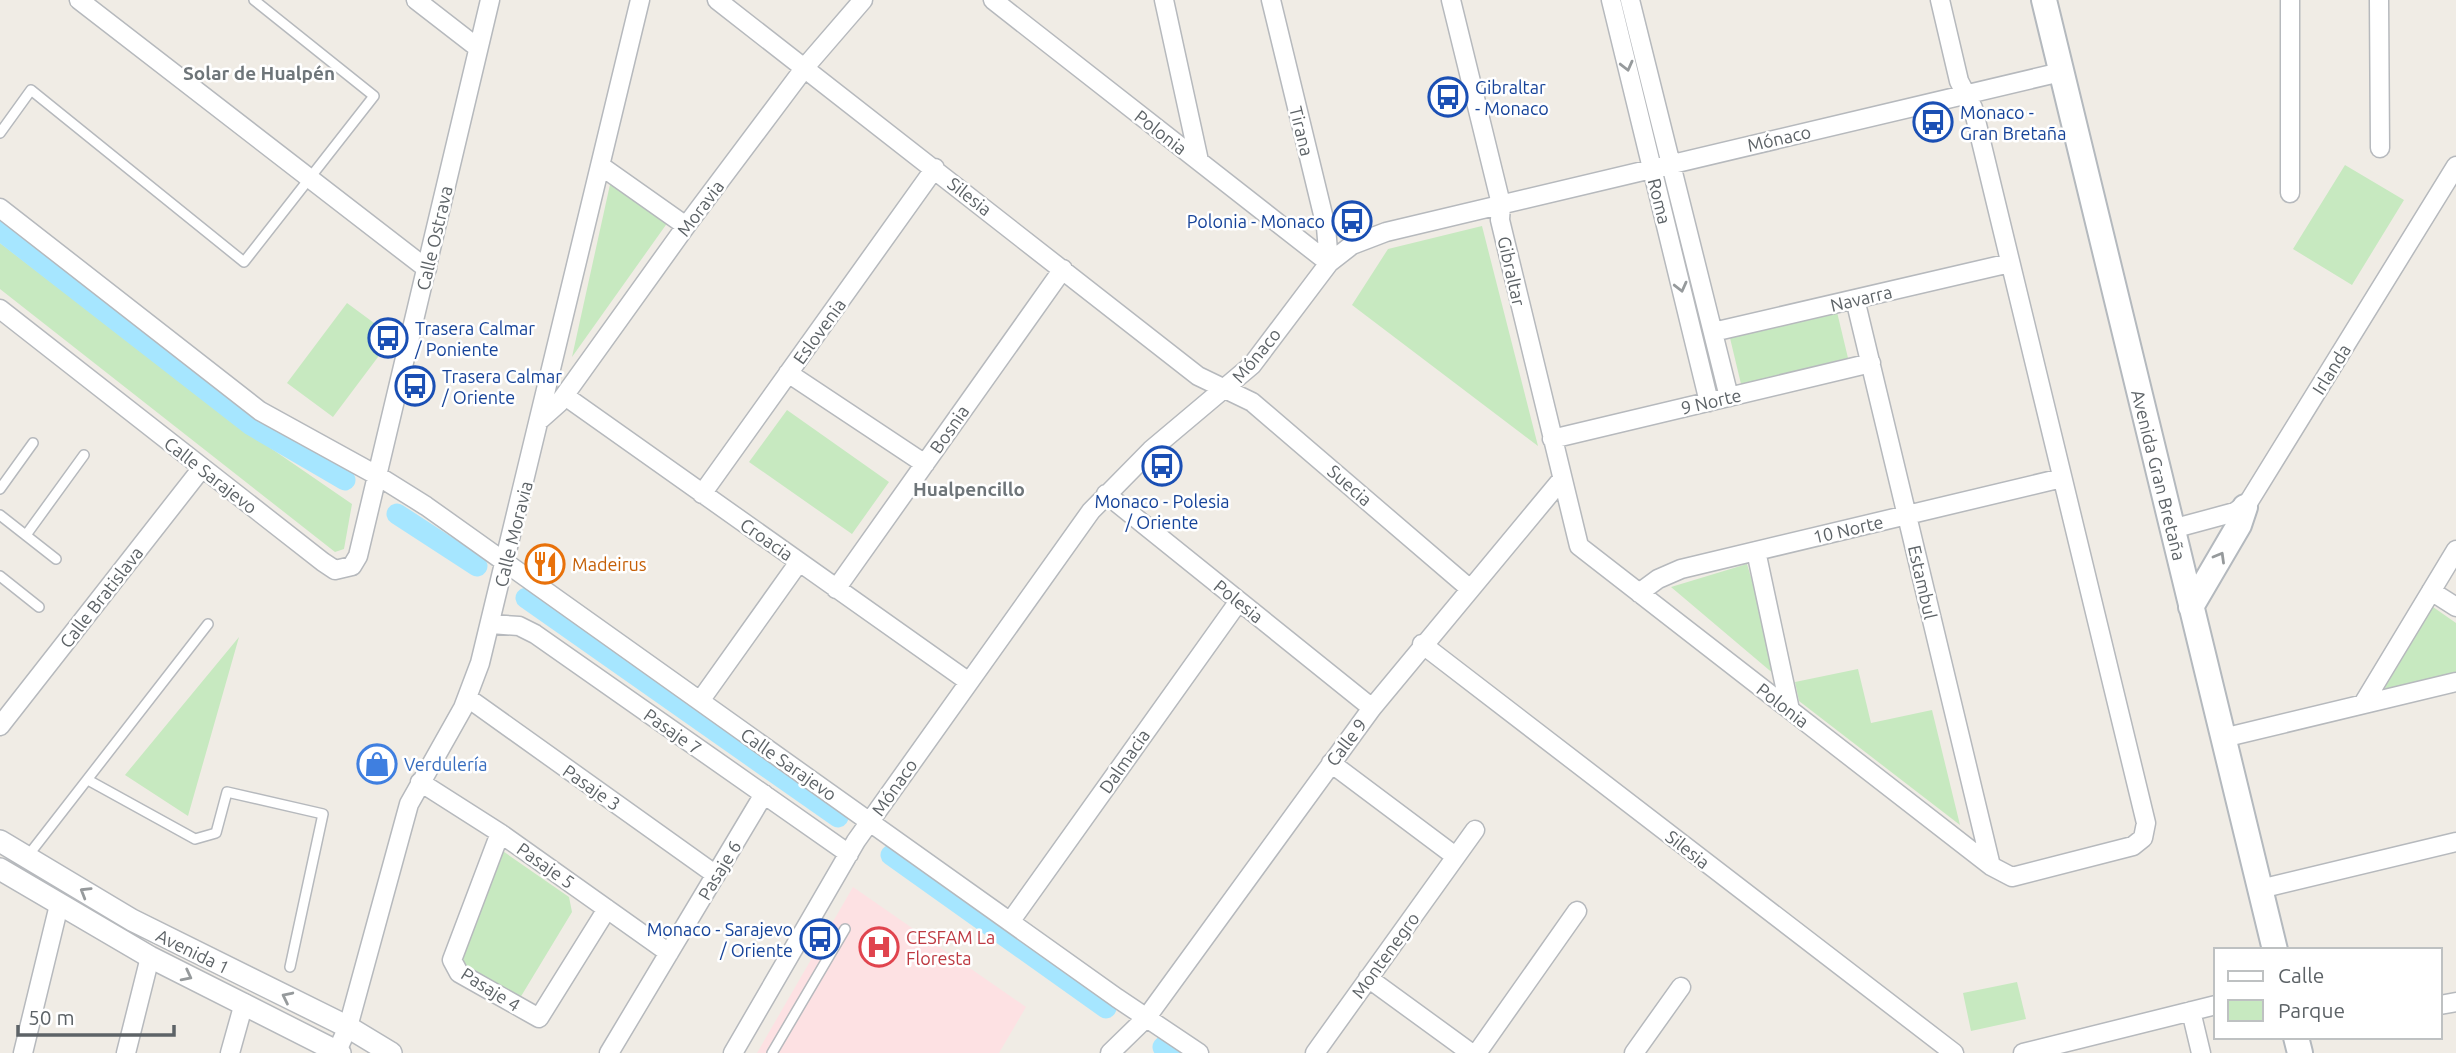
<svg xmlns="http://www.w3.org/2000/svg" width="2456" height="1053" font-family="Ubuntu,sans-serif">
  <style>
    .medical { fill: #fde1e3 }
    .green { fill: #c7e9c0 }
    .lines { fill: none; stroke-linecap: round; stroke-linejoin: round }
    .canal { stroke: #a6e6ff; stroke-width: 21 }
    .service-casing { stroke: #b6b9bd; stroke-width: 12 }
    .minor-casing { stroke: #b6b9bd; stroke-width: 21 }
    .tertiary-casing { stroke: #b6b9bd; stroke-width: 24 }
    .secondary-casing { stroke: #b4b9be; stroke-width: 28 }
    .service { stroke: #fff; stroke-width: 9 }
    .minor { stroke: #fff; stroke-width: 18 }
    .tertiary { stroke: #fff; stroke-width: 21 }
    .secondary { stroke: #fff; stroke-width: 24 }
    .oneway { stroke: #969a9c }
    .labels { text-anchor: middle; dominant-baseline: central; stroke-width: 5; stroke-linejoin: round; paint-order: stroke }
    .transit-label { font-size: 18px; fill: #164399; stroke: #fff; text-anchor: start }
    .street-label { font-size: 18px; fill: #5d6367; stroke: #fff }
    .food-label { font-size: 18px; fill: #c56008; stroke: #fff; text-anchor: start }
    .shop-label { font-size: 18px; fill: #366cbe; stroke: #fff; text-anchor: start }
    .health-label { font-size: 18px; fill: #be3a42; stroke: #fff; text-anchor: start }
    .neighbourhood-label { font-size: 19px; font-weight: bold; fill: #6e7579; stroke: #fff }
  </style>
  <rect width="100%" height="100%" fill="#f0ece5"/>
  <path class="medical" d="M853,887L1026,1007L999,1053H757Z"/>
  <path class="green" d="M2345,165L2404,200L2352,285L2293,249Z
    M611,180L668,222L572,357Z
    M1482,226L1538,446L1352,305L1388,249Z
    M0,243L244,430L352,504L344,549L335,552L0,289Z
    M347,303L393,337L333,417L287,383Z
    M1837,312L1848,358L1741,384L1730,338Z
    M787,410L889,482L852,534L749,462Z
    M1747,564L1782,681L1671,587Z
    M2433,607L2456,623V672L2384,689Z
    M239,637L188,816L125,775Z
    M1858,669L1871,723L1932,710L1960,825L1799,701L1795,682Z
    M497,847L569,897L572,912L520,998L463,971L459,959Z
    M2017,982L2026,1019L1971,1031L1963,993Z"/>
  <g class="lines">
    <path class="canal" d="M0,230L251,425L345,480
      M397,514L477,566
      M526,598L838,817
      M891,855L1106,1008
      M1163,1047L1171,1053"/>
    <g class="service-casing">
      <path id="service" d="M0,133L31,90L244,262L374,96L254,0
        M0,489L33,443
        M0,515L56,559
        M26,535L84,455
        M0,576L39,607
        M88,780L195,839L216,833L227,792L323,814L290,967
        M27,857L208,624
        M772,1053L845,929"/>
    </g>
    <g class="minor-casing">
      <path id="minor" d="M79,0L427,269
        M416,0L478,48
        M717,0L1198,376L1252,402L1469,588
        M993,0L1329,263
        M1164,0L1199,161
        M1271,0L1326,227L1329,263
        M1451,0L1501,204L1500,220L1579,546L1991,866L2012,877L2133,846L2143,838L2146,823L1973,108L1959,81L1940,0
        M1611,0L1709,402
        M1630,0L1729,397
        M2379,0L2380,148
        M601,166L686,226
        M2290,193V0
        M0,208L260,411L378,476L426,506L1117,998L1199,1053
        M1855,299L1991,866
        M0,309L323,562L335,570L352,566L358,556L490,0
        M1713,332L2010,263
        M788,373L925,464
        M565,396L969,682
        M541,419L559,403L686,226L806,66L863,0
        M1552,439L1871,363
        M702,494L935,168
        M1106,494L1372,708
        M2172,529L2235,512L2248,503L2456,166
        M1756,551L1790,710
        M836,589L1063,269
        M2431,591L2456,607
        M1639,593L1658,579L1681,569L2062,478
        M491,624L519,626L535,634L849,854
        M1422,644L1954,1053
        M468,698L716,875
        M700,701L799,562
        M2363,704L2456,550
        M0,726L202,468
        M2223,738L2456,682
        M1331,763L1455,856
        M420,782L500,833L669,953
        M500,833L452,960L459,973L539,1018L607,909
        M2260,889L2456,842
        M1010,922L1239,601
        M1368,978L1471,1053
        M2440,1005L2456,1002
        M2191,1011L2201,1053
        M23,1053L59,905
        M126,1053L150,957
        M230,1053L244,1003
        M336,1053L348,1027L409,804L463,708L480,663L640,0
        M609,1053L764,794
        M733,1053L856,841L1091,511L1151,450L1252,365L1329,263L1352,245L1386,232L2061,72
        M1110,1053L1147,1017L1372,708L1562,479
        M1315,1053L1475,830
        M1477,1053L1577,911
        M1634,1053L1681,987
        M2023,1053L2216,1005"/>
    </g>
    <g class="tertiary-casing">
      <path id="tertiary" d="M0,841L132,920L348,1027L391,1053
        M0,869L150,957L340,1053"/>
    </g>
    <g class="secondary-casing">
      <path id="secondary" d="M2044,0L2275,950
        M2191,607L2239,525L2245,507
        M2296,1037L2300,1053"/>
    </g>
    <use href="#service" class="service"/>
    <use href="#minor" class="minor"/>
    <use href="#tertiary" class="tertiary"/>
    <use href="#secondary" class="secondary"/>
  </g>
  <defs><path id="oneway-chevron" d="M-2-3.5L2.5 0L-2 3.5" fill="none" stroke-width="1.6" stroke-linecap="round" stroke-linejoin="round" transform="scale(1.75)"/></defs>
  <g class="oneway">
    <use href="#oneway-chevron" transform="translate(1627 66) rotate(76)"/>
    <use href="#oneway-chevron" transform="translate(1681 287) rotate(76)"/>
    <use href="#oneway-chevron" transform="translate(2220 557) rotate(-60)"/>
    <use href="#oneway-chevron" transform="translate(85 892) rotate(-149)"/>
    <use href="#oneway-chevron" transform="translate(187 976) rotate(27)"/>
    <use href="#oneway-chevron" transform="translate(287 997) rotate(-154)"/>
  </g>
  <defs>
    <g id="bus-ring" transform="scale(2.0125)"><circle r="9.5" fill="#fff" stroke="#1a4fb4" stroke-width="1.5"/><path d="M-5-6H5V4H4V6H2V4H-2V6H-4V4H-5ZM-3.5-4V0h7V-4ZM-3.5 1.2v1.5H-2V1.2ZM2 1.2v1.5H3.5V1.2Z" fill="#1a4fb4"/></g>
    <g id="restaurant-ring" transform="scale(2.0125)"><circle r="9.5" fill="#fff" stroke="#e8710a" stroke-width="1.5"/><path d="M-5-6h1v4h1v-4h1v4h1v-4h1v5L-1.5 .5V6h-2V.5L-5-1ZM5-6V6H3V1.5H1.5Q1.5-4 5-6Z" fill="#e8710a"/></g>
    <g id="shop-ring" transform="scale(2.0125)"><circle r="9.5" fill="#fff" stroke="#3f7fe0" stroke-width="1.5"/><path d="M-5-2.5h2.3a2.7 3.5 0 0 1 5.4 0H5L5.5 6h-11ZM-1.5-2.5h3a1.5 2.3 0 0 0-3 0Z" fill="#3f7fe0"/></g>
    <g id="hospital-ring" transform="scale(2.0125)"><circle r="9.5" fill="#fff" stroke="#e0444e" stroke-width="1.5"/><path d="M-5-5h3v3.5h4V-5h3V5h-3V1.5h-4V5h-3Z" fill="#e0444e"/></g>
  </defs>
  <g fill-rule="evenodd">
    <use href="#bus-ring" x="1448" y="97"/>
    <use href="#bus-ring" x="1933" y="122"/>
    <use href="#bus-ring" x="1352" y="221"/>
    <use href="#bus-ring" x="388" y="338"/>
    <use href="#bus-ring" x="415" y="386"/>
    <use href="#bus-ring" x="1162" y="466"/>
    <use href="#restaurant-ring" x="545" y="564"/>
    <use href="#shop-ring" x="377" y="764"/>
    <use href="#bus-ring" x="820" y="939"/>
    <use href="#hospital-ring" x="879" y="947"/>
  </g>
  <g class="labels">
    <g class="transit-label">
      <text x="1475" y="87">Gibraltar<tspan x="1475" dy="21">- Monaco</tspan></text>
      <text x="1960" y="112">Monaco -<tspan x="1960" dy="21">Gran Bretaña</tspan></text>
      <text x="1325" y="221" text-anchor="end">Polonia - Monaco</text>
      <text x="415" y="328">Trasera Calmar<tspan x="415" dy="21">/ Poniente</tspan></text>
      <text x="442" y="376">Trasera Calmar<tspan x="442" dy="21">/ Oriente</tspan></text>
      <text x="1162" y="501" text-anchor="middle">Monaco - Polesia<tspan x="1162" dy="21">/ Oriente</tspan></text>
      <text x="793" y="929" text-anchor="end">Monaco - Sarajevo<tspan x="793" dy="21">/ Oriente</tspan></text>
    </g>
    <g class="street-label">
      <text transform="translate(1302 131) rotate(76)">Tirana</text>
      <text transform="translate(1161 132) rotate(38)">Polonia</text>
      <text transform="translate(1779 138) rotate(-13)">Mónaco</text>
      <text transform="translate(970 196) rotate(38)">Silesia</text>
      <text transform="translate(1660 201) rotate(76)">Roma</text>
      <text transform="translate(700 208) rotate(-53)">Moravia</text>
      <text transform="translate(434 238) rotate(-77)">Calle Ostrava</text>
      <text transform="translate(1512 271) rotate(77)">Gibraltar</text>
      <text transform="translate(1861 298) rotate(-13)">Navarra</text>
      <text transform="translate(819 331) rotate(-54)">Eslovenia</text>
      <text transform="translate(1256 355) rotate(-50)">Mónaco</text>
      <text transform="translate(2331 369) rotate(-58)">Irlanda</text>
      <text transform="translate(1711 401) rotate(-13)">9 Norte</text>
      <text transform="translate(949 429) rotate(-55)">Bosnia</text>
      <text transform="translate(211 475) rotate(38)">Calle Sarajevo</text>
      <text transform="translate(2159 475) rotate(76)">Avenida Gran Bretaña</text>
      <text transform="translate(1350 485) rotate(41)">Suecia</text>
      <text transform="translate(1848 529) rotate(-13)">10 Norte</text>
      <text transform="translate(513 534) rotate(-76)">Calle Moravia</text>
      <text transform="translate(767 539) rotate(35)">Croacia</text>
      <text transform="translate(1923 582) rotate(77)">Estambul</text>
      <text transform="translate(101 597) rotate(-52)">Calle Bratislava</text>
      <text transform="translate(1239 601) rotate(39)">Polesia</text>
      <text transform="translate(1783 705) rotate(38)">Polonia</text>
      <text transform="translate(673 731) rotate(35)">Pasaje 7</text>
      <text transform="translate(1346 742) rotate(-53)">Calle 9</text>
      <text transform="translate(1124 761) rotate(-55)">Dalmacia</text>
      <text transform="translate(789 764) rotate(35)">Calle Sarajevo</text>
      <text transform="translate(592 787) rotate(35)">Pasaje 3</text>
      <text transform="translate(894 787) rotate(-55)">Mónaco</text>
      <text transform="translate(1688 849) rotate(38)">Silesia</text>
      <text transform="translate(546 865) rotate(35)">Pasaje 5</text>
      <text transform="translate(719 870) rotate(-59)">Pasaje 6</text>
      <text transform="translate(193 951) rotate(26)">Avenida 1</text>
      <text transform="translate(1385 955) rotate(-54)">Montenegro</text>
      <text transform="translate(491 989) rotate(32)">Pasaje 4</text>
    </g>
    <g class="food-label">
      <text x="572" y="564">Madeirus</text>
    </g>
    <g class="shop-label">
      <text x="404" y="764">Verdulería</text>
    </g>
    <g class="health-label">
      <text x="906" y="937">CESFAM La<tspan x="906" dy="21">Floresta</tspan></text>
    </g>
    <g class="neighbourhood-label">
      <text x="259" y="73">Solar de Hualpén</text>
      <text x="969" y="489">Hualpencillo</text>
    </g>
  </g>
  <rect x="2214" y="948" width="228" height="91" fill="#ffffff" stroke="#bec1c2" stroke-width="2"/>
  <rect x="2228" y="971" width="35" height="10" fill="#ffffff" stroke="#bec1c2" stroke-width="2"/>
  <text x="2278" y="983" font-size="21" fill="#5d6367">Calle</text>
  <rect x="2228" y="1000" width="35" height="21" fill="#c7e9c0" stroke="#bec1c2" stroke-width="2"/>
  <text x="2278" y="1018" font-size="21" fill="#5d6367">Parque</text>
  <path d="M18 1025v10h156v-10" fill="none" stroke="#5d6367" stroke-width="3.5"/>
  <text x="28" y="1025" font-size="21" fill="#5d6367" stroke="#ffffff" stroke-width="5" paint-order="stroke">50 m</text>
</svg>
